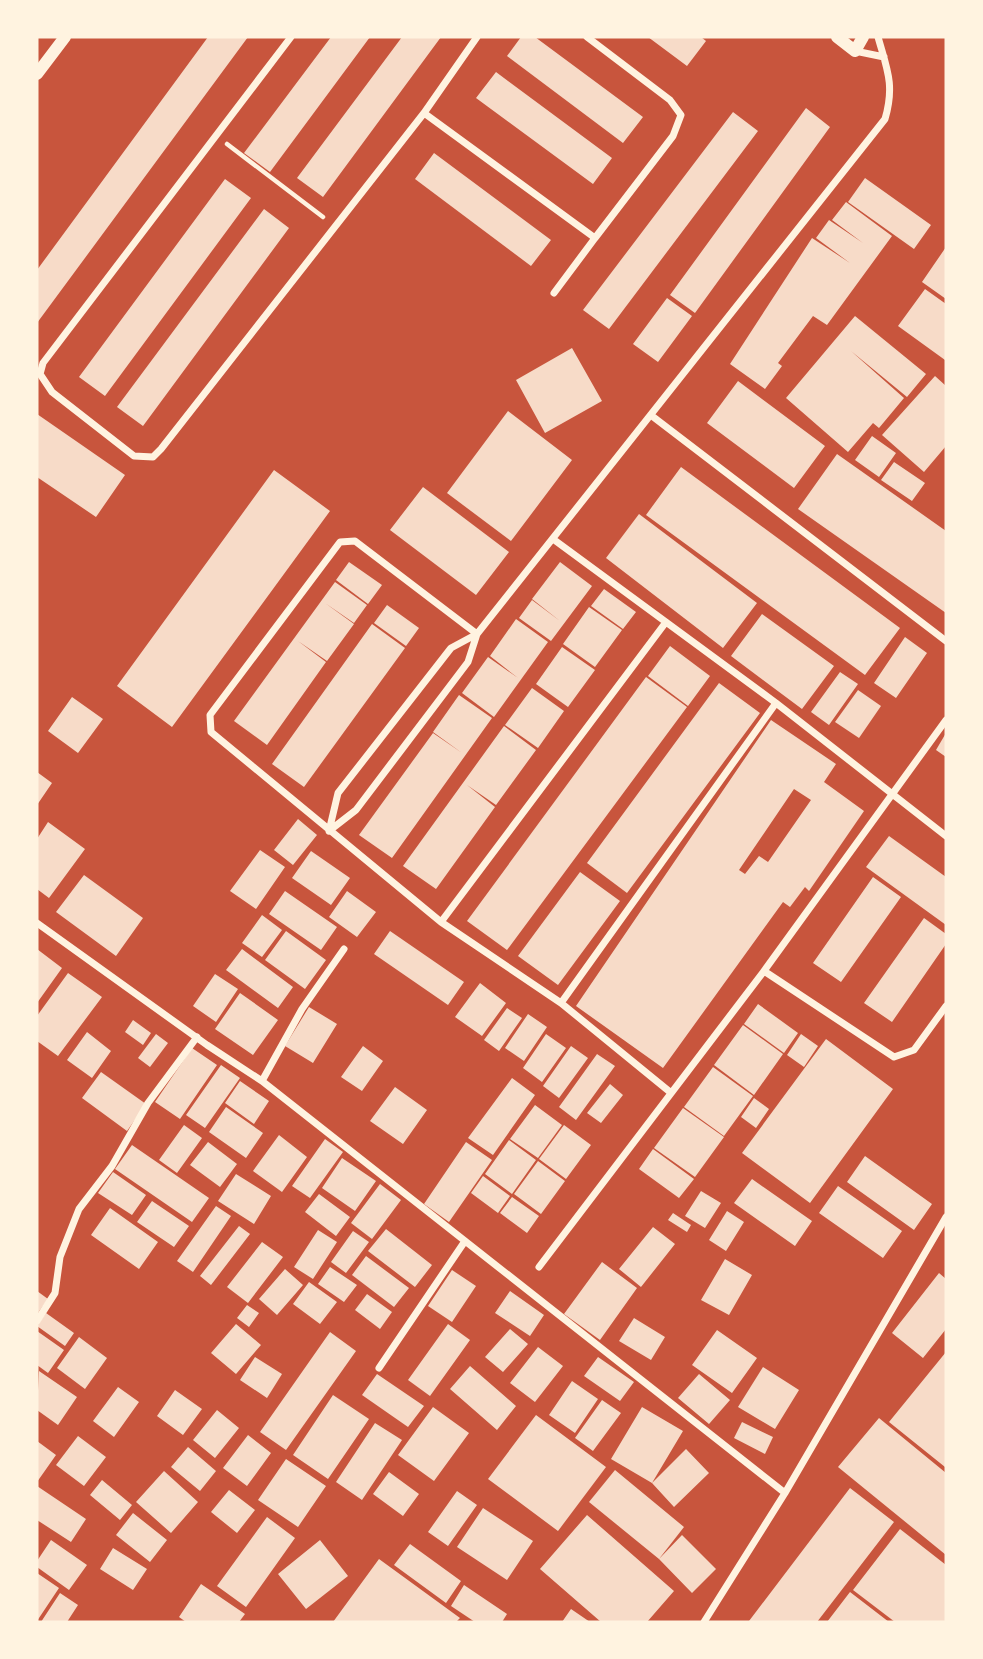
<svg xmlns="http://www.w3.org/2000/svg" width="983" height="1659" font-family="'Archivo Narrow',sans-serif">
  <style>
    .building { fill: #f7dbc8; fill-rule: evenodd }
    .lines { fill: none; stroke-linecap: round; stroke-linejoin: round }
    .path { stroke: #fff3e0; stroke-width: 4.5 }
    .minor { stroke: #fff3e0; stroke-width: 7 }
    .tertiary { stroke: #fff3e0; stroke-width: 12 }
  </style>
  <rect width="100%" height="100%" fill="#c8553d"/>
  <path class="building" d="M208,37H248L37,323V270Z
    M331,37H370L270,172L244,153Z
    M402,37H441L323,197L297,178Z
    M521,37H535L643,117L623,143L507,56Z
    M648,37H701L706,41L687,66Z
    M496,72L612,158L593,184L476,98Z
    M806,108L830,127L695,313L670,295Z
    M733,112L758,131L609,329L583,310Z
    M434,153L551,240L531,266L415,179Z
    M865,178L931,225L914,249L848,202Z
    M225,179L251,198L105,396L79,377Z
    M846,202L892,236L827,325L813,316L778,363L782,366L765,389L730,364L812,238L850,263L816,238L829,220L863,243L832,220Z
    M264,209L289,228L143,426L117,407Z
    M946,247V299L922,282Z
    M925,289L946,304L945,360L898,326Z
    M667,298L692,316L658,362L633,344Z
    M855,316L926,374L907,397L851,351L904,398L879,428L873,423L848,452L786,398Z
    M572,348L602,401L545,433L516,380Z
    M935,376L946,386V446L924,472L882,435Z
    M738,381L825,446L794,488L707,423Z
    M508,411L572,460L511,541L447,493Z
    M37,414L125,475L96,517L37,477Z
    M872,436L896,453L879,477L855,460Z
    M837,454L946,531V613L798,509Z
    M894,462L925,483L912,501L881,480Z
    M681,467L900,628L865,675L646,515Z
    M274,470L330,511L172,727L117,686Z
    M423,487L509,552L476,595L390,530Z
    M639,514L757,603L723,648L606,558Z
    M349,562L382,585L368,604L336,580Z
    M560,562L592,586L551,641L519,618L532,600L560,621L532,599Z
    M335,582L367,605L354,623L325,603L354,624L327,661L298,641L326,662L267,745L234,721Z
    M604,589L636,612L623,629L591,606Z
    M387,605L419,628L406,646L374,623Z
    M589,607L622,630L595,667L563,644Z
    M762,614L834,666L802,709L731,656Z
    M516,619L548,642L494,717L462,693L488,657L518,678L490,656Z
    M372,624L405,648L304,787L272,764Z
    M905,637L927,653L896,698L874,683Z
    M670,646L710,676L688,706L648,676Z
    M562,647L595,670L568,707L536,684Z
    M840,672L858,684L829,725L811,712Z
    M646,677L687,707L507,950L467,921Z
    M719,683L760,713L627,893L587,863Z
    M532,688L564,711L538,748L505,725Z
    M858,690L881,706L859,738L835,722Z
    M459,695L492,718L392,858L359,835L433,733L462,753L433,732Z
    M72,697L103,719L78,753L48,731Z
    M771,720L836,764L824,782L864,811L809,891L805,887L790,907L783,902L663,1068L576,1006ZM794,789L811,800L768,862L759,856L745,874L739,870Z
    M504,726L536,750L496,805L467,785L495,807L436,889L403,866Z
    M946,733V757L936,750Z
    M37,772L52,783L37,805Z
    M298,819L317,835L293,865L274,850Z
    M48,822L85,849L49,898L37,889V839Z
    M889,836L946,877V925L866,867Z
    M260,850L285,867L256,909L230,891Z
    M311,851L350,878L331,905L292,878Z
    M580,872L620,901L558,985L518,956Z
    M84,875L143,918L116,956L56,912Z
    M873,877L901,897L841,982L813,963Z
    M285,891L337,927L321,950L269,914Z
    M347,891L376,912L357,937L329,917Z
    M262,915L282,930L262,957L242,943Z
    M924,918L946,934V944L892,1022L864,1003Z
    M286,931L326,960L305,989L265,960Z
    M390,931L464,982L448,1005L374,954Z
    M37,949L62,968L37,1003Z
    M242,949L293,987L278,1008L226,970Z
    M68,973L102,997L58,1056L37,1041V1016Z
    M215,974L238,989L216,1022L193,1006Z
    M480,983L506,1003L482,1036L455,1017Z
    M240,993L278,1020L253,1055L215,1029Z
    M758,1004L798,1033L784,1053L744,1024Z
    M309,1007L337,1024L313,1063L285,1046Z
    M507,1008L522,1018L499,1051L484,1040Z
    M528,1014L547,1027L524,1061L505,1048Z
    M133,1020L151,1033L143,1045L125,1032Z
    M743,1025L783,1054L754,1095L714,1065Z
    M87,1032L111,1051L92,1078L67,1060Z
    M156,1034L168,1043L150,1067L138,1058Z
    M546,1034L566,1048L542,1082L523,1068Z
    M801,1034L818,1046L804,1067L787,1055Z
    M826,1039L893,1089L810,1203L742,1153Z
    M363,1046L383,1061L362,1091L341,1077Z
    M571,1046L588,1058L559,1098L543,1086Z
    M192,1048L217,1065L180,1119L155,1102Z
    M597,1054L615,1066L576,1120L559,1107Z
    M221,1065L240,1078L205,1128L186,1115Z
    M713,1067L753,1096L724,1136L684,1107Z
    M101,1072L146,1104L127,1131L82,1098Z
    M512,1078L535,1095L493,1155L468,1138Z
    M240,1081L269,1101L254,1124L225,1103Z
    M610,1084L623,1095L601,1123L587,1113Z
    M395,1087L427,1110L403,1144L370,1121Z
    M754,1098L769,1109L756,1128L741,1117Z
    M535,1105L562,1125L538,1158L510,1139Z
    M226,1107L263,1133L246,1158L209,1132Z
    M683,1108L724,1137L695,1177L654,1148Z
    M184,1125L202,1138L177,1173L159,1160Z
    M564,1125L591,1145L566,1179L539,1159Z
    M279,1135L307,1157L282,1192L253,1171Z
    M325,1139L343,1152L310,1198L292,1186Z
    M509,1140L536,1160L512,1194L485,1174Z
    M208,1142L237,1164L220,1187L190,1165Z
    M466,1142L492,1160L449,1222L424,1204Z
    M132,1145L209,1198L192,1222L115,1169Z
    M653,1149L694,1179L679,1198L639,1169Z
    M865,1156L932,1204L914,1230L847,1182Z
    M342,1158L376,1181L355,1211L322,1188Z
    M538,1161L565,1181L541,1214L514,1194Z
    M113,1172L146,1195L132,1215L98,1193Z
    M236,1174L271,1196L254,1224L218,1201Z
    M483,1176L510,1196L498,1213L471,1193Z
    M752,1179L812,1221L795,1246L734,1203Z
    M380,1184L401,1200L372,1239L351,1223Z
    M838,1186L902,1231L883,1258L819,1213Z
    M701,1191L721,1203L705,1228L685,1216Z
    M319,1194L350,1217L336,1236L305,1212Z
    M512,1197L539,1216L527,1233L500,1213Z
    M152,1201L189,1226L174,1247L137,1222Z
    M216,1206L231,1216L193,1272L177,1261Z
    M110,1208L158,1242L139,1269L91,1235Z
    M727,1211L744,1222L726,1251L709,1240Z
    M673,1213L691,1225L687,1232L668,1220Z
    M239,1226L250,1234L211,1285L200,1276Z
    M653,1227L675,1244L641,1287L619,1269Z
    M386,1229L432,1265L415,1287L368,1251Z
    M318,1230L337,1242L313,1279L294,1267Z
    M353,1231L369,1242L346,1273L331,1262Z
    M262,1242L283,1257L248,1303L227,1287Z
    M366,1256L409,1288L394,1307L352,1275Z
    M725,1259L752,1275L729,1315L701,1300Z
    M602,1262L637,1288L600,1340L564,1314Z
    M330,1267L357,1285L344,1302L318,1284Z
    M285,1269L303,1285L277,1315L259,1299Z
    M452,1270L476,1286L452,1322L428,1306Z
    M939,1273L946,1279V1329L923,1358L892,1333Z
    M309,1282L337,1302L320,1324L293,1304Z
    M37,1291L48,1299L37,1314Z
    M510,1291L544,1315L530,1336L495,1313Z
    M367,1294L392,1312L380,1329L355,1310Z
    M247,1305L259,1313L249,1327L237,1318Z
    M46,1313L74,1333L65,1346L37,1326Z
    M634,1318L665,1337L651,1360L619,1341Z
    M236,1324L261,1345L236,1374L211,1353Z
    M448,1324L470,1340L430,1396L408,1380Z
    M510,1329L528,1344L503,1372L485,1357Z
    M717,1330L757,1358L732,1393L692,1365Z
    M37,1331L64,1350L48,1373L37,1365Z
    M330,1332L356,1351L286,1450L260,1432Z
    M79,1337L107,1358L85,1389L57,1368Z
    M538,1347L563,1366L535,1402L510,1383Z
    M946,1352V1465L945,1467L889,1422Z
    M255,1357L282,1374L267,1398L240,1380Z
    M598,1357L634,1382L620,1401L584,1376Z
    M470,1366L516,1406L497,1430L450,1389Z
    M763,1367L799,1390L775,1429L738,1407Z
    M39,1371L77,1397L58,1425L37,1410Z
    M377,1374L424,1406L408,1427L362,1395Z
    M699,1374L730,1400L709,1424L678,1398Z
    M572,1381L598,1399L575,1433L549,1415Z
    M118,1387L139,1402L114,1437L93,1421Z
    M175,1390L202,1409L183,1435L157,1416Z
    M333,1395L369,1419L328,1479L293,1455Z
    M602,1400L621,1413L593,1451L575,1438Z
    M433,1407L469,1433L434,1481L398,1455Z
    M642,1407L683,1431L652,1483L611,1459Z
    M217,1410L239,1428L215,1458L193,1440Z
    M536,1415L606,1467L558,1531L488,1479Z
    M879,1418L946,1473V1555L838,1467Z
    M742,1422L773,1437L765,1454L734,1438Z
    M375,1423L402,1440L362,1500L336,1482Z
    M248,1435L271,1453L247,1486L223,1468Z
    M78,1436L106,1457L84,1486L56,1465Z
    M37,1441L56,1455L37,1482Z
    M188,1447L216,1471L200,1491L171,1467Z
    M686,1449L709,1473L674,1507L652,1483Z
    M286,1459L326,1486L298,1527L258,1500Z
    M615,1470L684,1527L659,1559L682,1535L716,1569L692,1593L659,1559L589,1502Z
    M164,1471L198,1502L171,1533L136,1502Z
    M389,1472L419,1494L403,1516L373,1494Z
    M102,1480L132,1505L120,1520L90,1495Z
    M37,1486L86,1519L71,1542L37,1520Z
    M850,1488L894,1522L817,1622H751L749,1621Z
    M229,1490L255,1510L237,1533L211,1512Z
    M457,1491L477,1505L448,1546L428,1532Z
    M483,1508L533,1541L507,1580L457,1547Z
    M133,1513L167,1540L150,1562L116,1535Z
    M587,1515L674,1591L647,1622H601L540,1569Z
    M267,1517L295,1538L246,1607L217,1586Z
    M900,1529L946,1565V1622H895L853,1590Z
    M51,1540L87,1565L69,1590L37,1567V1561Z
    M320,1540L348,1576L306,1609L278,1574Z
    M410,1544L461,1581L446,1603L394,1565Z
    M113,1548L147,1569L133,1590L100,1569Z
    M379,1559L460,1618L456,1622H333Z
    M37,1573L59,1588L37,1621Z
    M201,1584L245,1614L239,1622H186L179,1617Z
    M464,1585L507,1614L502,1622H475L451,1606Z
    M850,1592L889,1622H827Z
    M60,1593L78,1605L67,1622H41Z
    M571,1609L590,1622H562Z"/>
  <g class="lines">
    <path class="path" d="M227,144L323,217"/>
    <path class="minor" d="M291,37L43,363L40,374L52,392L134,456L153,457L161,449L424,113L477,37
      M855,51L884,57
      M424,113L595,238L673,136L681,115L670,100L587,37
      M554,293L595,238
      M652,416L946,641
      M553,539L776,703L946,836
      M477,634L355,541L340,542L210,715L211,732L441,922L561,1003L670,1092
      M329,831L356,810L468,662L477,634L885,119C895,85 887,69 878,37
      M329,831L338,793L451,648L477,634
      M441,922L666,622
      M37,923L207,1045L262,1081L785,1493
      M764,971L894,1057L914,1050L946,1006
      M561,1003L776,703
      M262,1081L302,1009L344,949
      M539,1267L764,971L946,720
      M37,1321L55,1293L60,1257L79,1209L112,1166L148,1103L197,1037
      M379,1368L465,1241
      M704,1622L785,1493L946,1217"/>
    <path class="tertiary" d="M837,37L855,51L863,37
      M37,74L65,37"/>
  </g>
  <rect width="983" height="1659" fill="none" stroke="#fff3e0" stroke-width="77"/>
</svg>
